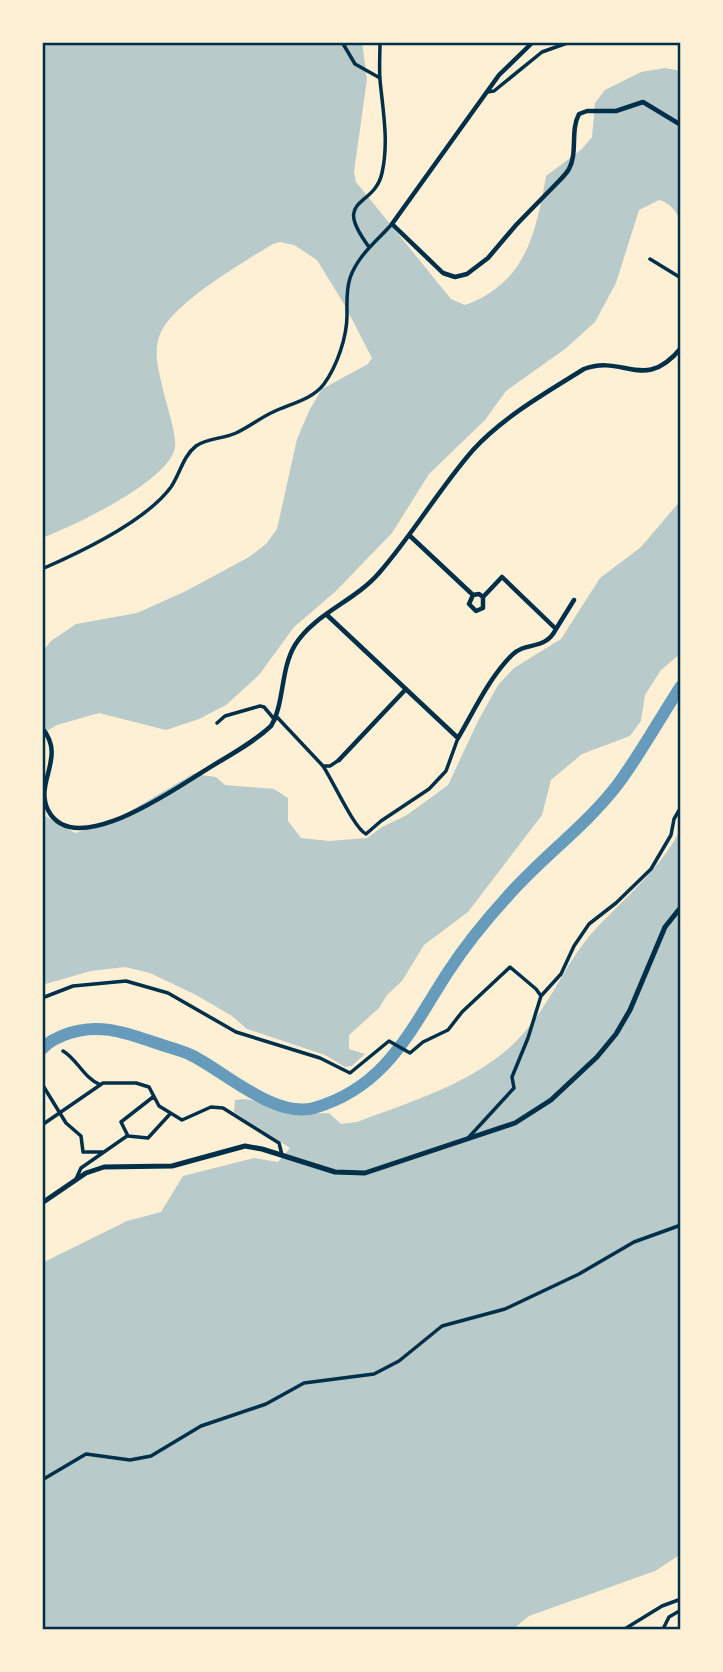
<svg xmlns="http://www.w3.org/2000/svg" width="723" height="1672" font-family="Bitter,serif">
  <style>
    .green { fill: #b9caca }
    .lines { fill: none; stroke-linecap: round; stroke-linejoin: round }
    .river { stroke: #669bbc; stroke-width: 12 }
    .minor { stroke: #003049; stroke-width: 3.5 }
    .tertiary { stroke: #003049; stroke-width: 4.5 }
    .primary { stroke: #003049; stroke-width: 5 }
    .neatline { fill: none; stroke: #003049; stroke-width: 2.5 }
  </style>
  <rect width="100%" height="100%" fill="#fdf0d5"/>
  <path class="green" d="M42,42H362L367,79L354,172L356,182L451,299L465,305C526,283 536,233 546,176L582,149L592,137L595,103L605,90L641,72L665,68L681,71V221C676,211 670,203 659,200L639,210L616,283L595,322L565,349L506,391L485,420L429,474L392,533L335,592L294,627L259,675L226,705L199,719L166,730L99,713L57,725L42,734V652L51,641L76,624L137,613L186,591L249,557L266,544L277,529L297,439L310,409L322,389L368,364L372,358L344,304L317,260L294,245L280,242L273,244C243,262 175,302 161,332C152,351 159,370 163,390C166,402 177,436 175,447C171,480 72,527 42,538Z
    M681,500V653L661,670L645,695L641,721L630,736L582,754L551,780L542,815L468,912L424,945L402,981L387,995L379,1008L349,1035V1049L365,1054L352,1066L345,1067L325,1055L247,1029L232,1016L196,995L150,973L125,967L91,971L42,985V814L75,833L115,820L193,774L216,777L225,785L274,789L288,798V821L301,838L329,841L367,838L382,827L407,815L448,785L478,721L498,685L514,668L561,639L600,578L641,547Z
    M681,828V1554L655,1571L529,1616L512,1630H42V1263L127,1221L161,1212L183,1176L254,1158L278,1162L290,1148L234,1112L235,1100C255,1096 274,1109 295,1112C306,1114 318,1113 329,1113L341,1124L357,1122C417,1099 486,1080 528,1028C552,999 567,962 591,934C620,902 663,867 681,828Z"/>
  <g class="lines">
    <path class="river" d="M42,1049C48,1042 55,1039 64,1035C96,1022 124,1032 156,1043C167,1047 180,1050 191,1055C224,1071 275,1119 314,1108C387,1087 411,1029 448,972C465,946 486,920 507,897C541,858 587,825 618,784C641,753 660,718 681,686"/>
    <path class="minor" d="M342,42L355,64L380,78
      M487,92L494,91L542,52L570,42
      M369,247C331,196 374,209 382,173C389,142 383,111 380,80C379,68 380,54 380,42
      M650,259L681,278
      M42,569C81,552 146,521 171,487C180,474 183,456 196,446C207,438 223,439 236,433C249,427 260,418 273,412C289,404 312,400 324,384C337,366 347,337 347,315C347,301 346,291 350,278C358,255 377,241 392,224
      M276,716L323,766H330L339,760
      M217,723L225,716L260,706L264,707L275,720
      M323,766C333,781 354,828 366,834L381,821L429,789L446,771L458,738
      M42,998L73,986L126,981L168,993L236,1032L320,1058L350,1073L389,1041L410,1053L423,1042L448,1030L462,1012L510,967L536,989L541,996
      M63,1051C77,1059 84,1078 99,1084
      M42,1084L66,1123L81,1136L83,1152H103
      M153,1097L121,1122L128,1136L148,1138L170,1114
      M42,1125L103,1083H136L149,1087L159,1106L182,1120L211,1107L223,1108L279,1143L282,1155
      M469,1137L514,1088L512,1077L528,1038L541,996L561,974L574,946L589,924L616,903L651,869L671,835L674,819L681,807
      M76,1179L81,1168L127,1136
      M42,1480L86,1454L130,1460L151,1456L201,1426L266,1404L304,1383L374,1374L399,1361L442,1326L505,1309L579,1274L634,1242L681,1225
      M623,1630L662,1606L681,1599
      M665,1630L664,1627L669,1617L681,1610"/>
    <path class="tertiary" d="M533,42L499,75L392,224L443,273L455,277L467,274L488,258L516,225L558,182C562,178 566,174 569,169C578,152 570,131 579,114L587,111H616L643,102L681,125
      M473,595L469,604L476,611L483,608V597
      M327,615L458,738C474,711 489,678 512,655C526,641 545,651 556,629L502,577L483,597L479,594L473,595L409,535
      M556,629L574,600
      M42,728C67,757 34,782 48,810C74,861 174,789 204,771C226,757 252,744 271,726C285,702 280,670 295,645C314,614 355,601 379,573C413,534 439,489 473,450C503,417 547,392 584,369C624,354 644,393 681,348
      M339,760L406,689"/>
    <path class="primary" d="M42,1203L86,1173L104,1167L172,1166L245,1146L262,1149L335,1172L365,1173L515,1123L551,1100L597,1057L616,1034L630,1010L665,927L681,907"/>
  </g>
  <rect width="723" height="1672" fill="none" stroke="#fdf0d5" stroke-width="88"/>
  <rect x="44" y="44" width="635" height="1584" class="neatline"/>
</svg>
